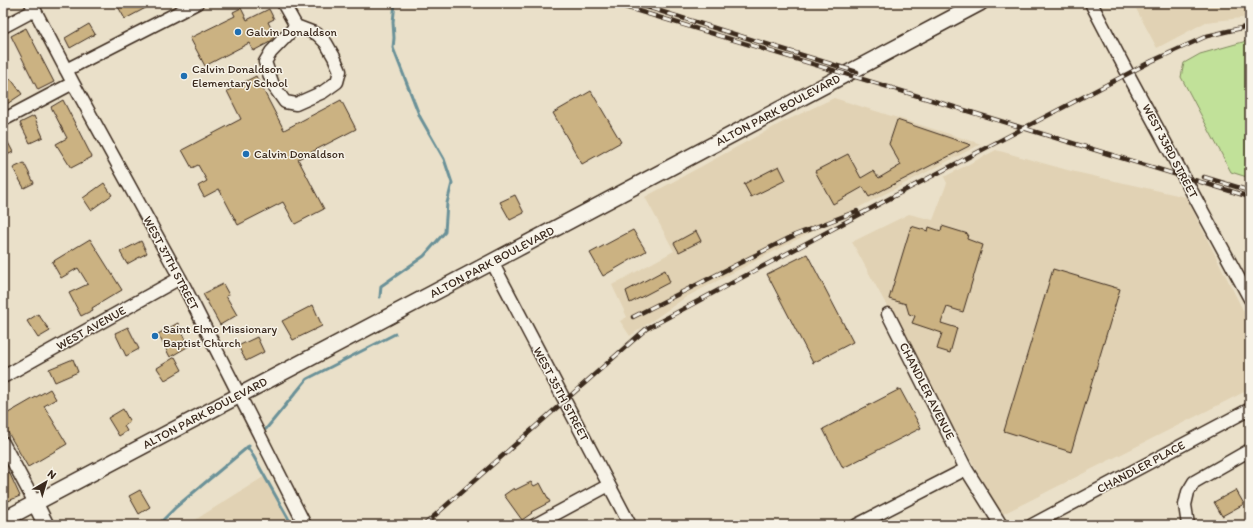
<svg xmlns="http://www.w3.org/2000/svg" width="1253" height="528" font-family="Itim,sans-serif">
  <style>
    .built { fill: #e1d2b4 }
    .green { fill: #c1e199; stroke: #7e865c }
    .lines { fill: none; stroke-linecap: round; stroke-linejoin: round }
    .stream { stroke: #6a9198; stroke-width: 3 }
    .building { fill: #cbb282; stroke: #3b2a1e }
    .minor-casing { stroke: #3b2a1e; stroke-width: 15 }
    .major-casing { stroke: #3b2a1e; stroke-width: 18 }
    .minor { stroke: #f7f3e8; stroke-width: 12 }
    .major { stroke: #f7f3e8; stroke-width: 15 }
    .rail-casing { stroke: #3b2a1e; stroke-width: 4.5 }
    .rail { stroke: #f7f3e8; stroke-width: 3; stroke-dasharray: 9; stroke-linecap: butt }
    .poi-dot { fill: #1f6fb2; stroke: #f7f3e8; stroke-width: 1.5 }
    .labels { text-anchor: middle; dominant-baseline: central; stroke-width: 3; stroke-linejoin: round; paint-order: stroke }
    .poi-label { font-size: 12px; fill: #3b2a1e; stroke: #f7f3e8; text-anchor: start }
    .street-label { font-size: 12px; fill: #3b2a1e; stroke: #f7f3e8 }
  </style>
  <rect width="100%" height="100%" fill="#eae0c9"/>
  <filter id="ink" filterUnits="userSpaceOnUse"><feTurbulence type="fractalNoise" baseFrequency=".025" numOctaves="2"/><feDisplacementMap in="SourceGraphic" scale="8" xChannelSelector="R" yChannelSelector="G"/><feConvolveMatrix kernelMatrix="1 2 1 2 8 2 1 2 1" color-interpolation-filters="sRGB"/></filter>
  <g filter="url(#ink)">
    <path class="built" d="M1133,3H1250V17L1206,22L1157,48Z
      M834,98L981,144L686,297L630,336L620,321L627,317L612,285L674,251L645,197L783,122Z
      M996,150L1071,171L1186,197L1250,324V386L1246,391L1001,515L852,242L909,214L933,220L947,183L944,177Z
      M265,476L291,525H187Z"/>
    <path class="green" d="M1250,40V178L1231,172L1181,77L1184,63L1200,54Z"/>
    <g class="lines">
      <path class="stream" d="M380,297L381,286L424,256L445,232L447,203L452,183L444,159L420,117L393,48L394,38L393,22L395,3
        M266,429L307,379L395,334
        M247,447L251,452L292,525
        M158,525L176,507L249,446"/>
    </g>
    <path class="building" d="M116,3H155L125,19Z
      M241,8L247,20L269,9L274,19L268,22L275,36L270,42L253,51L249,43L205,66L190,38L235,16L233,12Z
      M89,24L95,34L70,48L65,38Z
      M26,28L54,82L38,90L11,36Z
      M256,76L284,130L341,100L356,129L298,159L324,209L295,224L283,202L238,225L219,189L204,197L198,186L207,181L198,165L192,168L182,150L241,119L227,91Z
      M11,79L22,94L7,104L3,99V85Z
      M591,91L621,142L582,164L553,113Z
      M63,100L92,157L71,168L56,144L67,138L51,107Z
      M34,116L43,137L30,143L20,123Z
      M897,120L971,145L869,197L863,187L833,204L815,171L848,154L861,178L873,171L879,178L901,165L889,144Z
      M3,133L13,152L3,157Z
      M24,163L34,183L24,188L13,168Z
      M779,166L786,180L751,197L744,184Z
      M104,183L112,195L91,210L83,198Z
      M515,195L524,213L510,220L500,202Z
      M911,226L928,231L929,227L941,231L942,226L968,234L967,239L983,245L963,312L947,307L941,323L957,328L950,353L937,349L942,333L912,323L915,316L909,314L906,304L889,299Z
      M633,230L646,251L603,276L590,253Z
      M696,231L701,241L679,252L674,243Z
      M90,239L122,290L92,308L93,310L81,316L69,293L88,284L78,268L61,278L52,262Z
      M141,241L147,253L127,264L120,252Z
      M807,254L853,342L813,363L767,274Z
      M1053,269L1120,289L1071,452L1004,431Z
      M665,270L670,282L630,303L626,291Z
      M223,284L229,295L226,296L237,315L220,325L203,294Z
      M313,305L322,326L293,340L282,321Z
      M38,314L50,331L38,338L27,321Z
      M178,323L189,346L170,357L158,334Z
      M128,327L139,349L126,356L115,333Z
      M257,337L264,352L246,361L238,346Z
      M175,357L182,370L165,380L157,368Z
      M73,359L78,372L55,382L49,369Z
      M50,389L56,399L44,406L67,444L28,467L3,424V416Z
      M900,389L921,428L843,468L823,429Z
      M123,409L130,422L124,426L127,431L119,436L108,418Z
      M9,472L20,496L6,502L3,496V475Z
      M531,482L534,486L540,483L550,502L531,512L532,513L522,520L504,495L514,488L515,490Z
      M140,490L150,507L139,514L129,496Z
      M1236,490L1244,504L1222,516L1214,502Z"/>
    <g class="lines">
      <g class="minor-casing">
        <path id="minor" d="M31,3L73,83L180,278L305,525
          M283,3L296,26L317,34L326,43L334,57L340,71L337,82L323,92L296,104L285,102L273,85L265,62L271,52L296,26
          M1091,3L1128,74L1250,299
          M3,27L35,10
          M66,70L197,3
          M3,120L73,83
          M492,262L630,525
          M888,314L966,469L1001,525
          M3,377L180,278
          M3,443L35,503
          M535,525L609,485
          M857,525L966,469
          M1032,525L1250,409
          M1188,525L1185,505L1188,492L1194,482L1250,450"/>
      </g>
      <g class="major-casing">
        <path id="major" d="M35,503L46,525
          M3,520L492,262L980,3"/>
      </g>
      <use href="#minor" class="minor"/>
      <use href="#major" class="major"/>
      <g class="rail-casing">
        <path id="rail" d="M612,3L1250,197
          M634,3L857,72
          M1204,177L1250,191
          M633,317L795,235L857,211
          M424,525L646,329L896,195L1152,61L1207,36L1250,26"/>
      </g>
      <use href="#rail" class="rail"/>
    </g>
  </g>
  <g class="poi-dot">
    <circle cx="238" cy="32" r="4"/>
    <circle cx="184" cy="76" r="4"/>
    <circle cx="246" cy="154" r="4"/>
    <circle cx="155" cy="336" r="4"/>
  </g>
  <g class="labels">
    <g class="poi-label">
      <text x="246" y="32">Galvin Donaldson</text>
      <text x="192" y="69">Calvin Donaldson<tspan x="192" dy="14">Elementary School</tspan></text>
      <text x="254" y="154">Calvin Donaldson</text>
      <text x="163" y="329">Saint Elmo Missionary<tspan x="163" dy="14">Baptist Church</tspan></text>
    </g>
    <g class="street-label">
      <text transform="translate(778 110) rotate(-28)">ALTON PARK BOULEVARD</text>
      <text transform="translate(1170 151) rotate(62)">WEST 33RD STREET</text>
      <text transform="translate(492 262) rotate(-28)">ALTON PARK BOULEVARD</text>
      <text transform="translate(171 263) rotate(62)">WEST 37TH STREET</text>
      <text transform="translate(91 328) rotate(-29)">WEST AVENUE</text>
      <text transform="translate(927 391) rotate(63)">CHANDLER AVENUE</text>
      <text transform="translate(561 394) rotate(62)">WEST 35TH STREET</text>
      <text transform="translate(205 413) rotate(-28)">ALTON PARK BOULEVARD</text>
      <text transform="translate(1141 467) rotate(-28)">CHANDLER PLACE</text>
    </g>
  </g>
  <rect width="1253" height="528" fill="none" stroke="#f7f3e8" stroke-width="16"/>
  <rect x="8" y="8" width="1237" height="512" fill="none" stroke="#3b2a1e" stroke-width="1.5" filter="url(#ink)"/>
  <g transform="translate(46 482) rotate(38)" stroke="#f7f3e8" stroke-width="3" paint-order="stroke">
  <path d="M0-3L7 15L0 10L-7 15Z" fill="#3b2a1e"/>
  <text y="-6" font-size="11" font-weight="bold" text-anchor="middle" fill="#3b2a1e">N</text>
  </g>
</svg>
